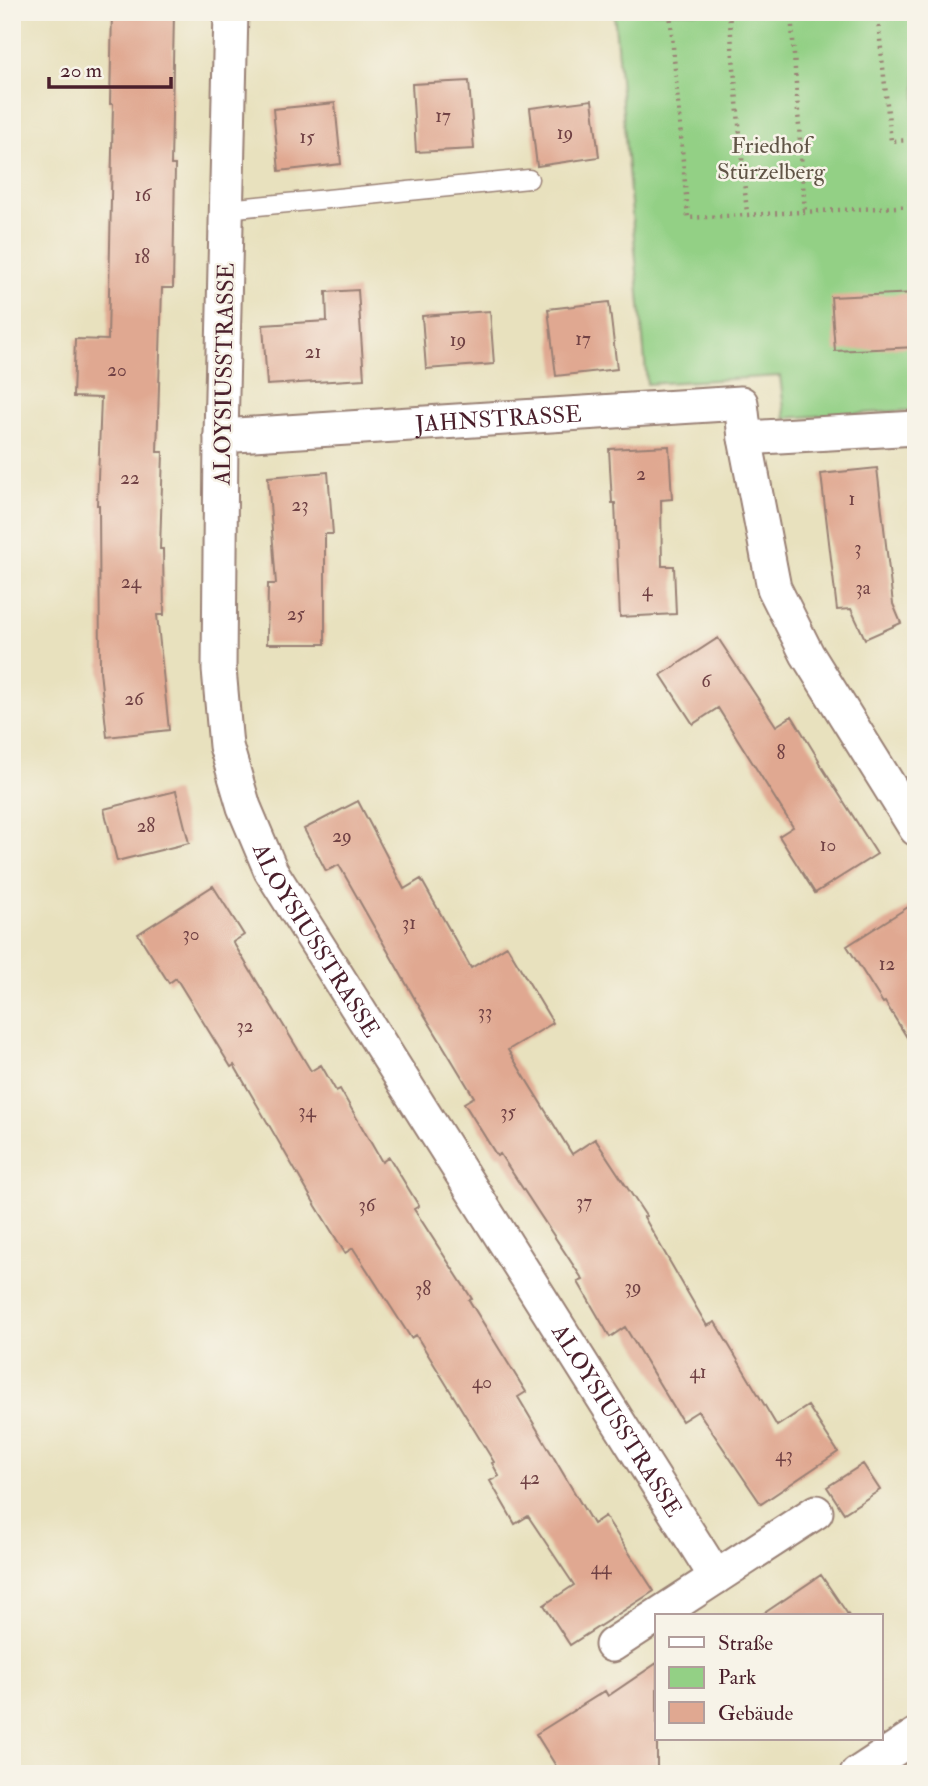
<svg xmlns="http://www.w3.org/2000/svg" width="928" height="1786" font-family="'IM FELL Double Pica',serif">
  <style>
    .green { fill: #93d085; stroke: #6e7858; stroke-width: 2 }
    .building { fill: #e0a891 }
    .lines { fill: none; stroke-linecap: round; stroke-linejoin: round }
    .service-casing { stroke: #998074; stroke-width: 21 }
    .minor-casing { stroke: #998074; stroke-width: 37 }
    .path { stroke: #998074; stroke-width: 4.5; stroke-dasharray: 2 5; stroke-linecap: butt }
    .service { stroke: #fff; stroke-width: 18 }
    .minor { stroke: #fff; stroke-width: 33 }
    .labels { text-anchor: middle; dominant-baseline: central; stroke-width: 5; stroke-linejoin: round; paint-order: stroke }
    .number-label { font-size: 19px; fill: #704144 }
    .park-label { font-size: 23px; fill: #605446; stroke: #f7f3e8 }
    .street-label { font-size: 23px; fill: #4a1f2b; stroke: #f7f3e8 }
  </style>
  <rect width="100%" height="100%" fill="#f7f3e8"/>
  <filter id="ink" filterUnits="userSpaceOnUse"><feTurbulence type="fractalNoise" baseFrequency=".0143" numOctaves="2"/><feDisplacementMap in="SourceGraphic" scale="14" xChannelSelector="R" yChannelSelector="G"/><feConvolveMatrix kernelMatrix="1 2 1 2 8 2 1 2 1" color-interpolation-filters="sRGB"/></filter>
  <filter id="wash" filterUnits="userSpaceOnUse"><feTurbulence type="fractalNoise" baseFrequency=".00686" numOctaves="4" result="noise"/><feDisplacementMap in="SourceGraphic" scale="28" xChannelSelector="R" yChannelSelector="G"/><feGaussianBlur stdDeviation="1.57" result="paint"/><feColorMatrix in="noise" values="0 0 0 0 0 0 0 0 0 0 0 0 0 0 0 0 0 1.4 0 .05"/><feComposite in="paint" operator="in"/></filter>
  <g filter="url(#wash)">
    <rect width="100%" height="100%" fill="#e8e1be"/>
    <path class="green" d="M614,12H916V410L785,418L780,376L647,384Z"/>
    <g id="blocks">
      <path class="building" d="M112,12H174L171,165H175L173,288H162L157,452H163L160,549H163L164,615H157L169,730L107,737L100,671L99,505H97L101,398L73,397L75,339L108,340L113,104H110Z
        M469,81L474,149L416,152L412,84Z
        M592,100L599,157L537,166L530,108Z
        M335,103L341,164L279,171L273,109Z
        M358,290L364,379L267,385L263,325L327,321L326,292Z
        M916,293V347L835,351L831,297Z
        M609,302L617,369L556,376L548,309Z
        M490,311L494,364L426,369L422,316Z
        M669,446L672,499L661,500L662,566H674L676,614L620,617L615,503H612L609,449Z
        M877,468L893,604L901,623L865,639L851,609L837,610L821,474Z
        M328,472L333,534H325V644H267L268,584H276L268,477Z
        M718,638L776,726L792,716L819,760L818,761L877,854L815,893L779,836L793,827L718,708L693,724L661,675Z
        M176,791L189,843L117,861L104,809Z
        M358,801L404,889L421,879L471,968L507,946L553,1023L508,1050L572,1154L595,1139L646,1216L644,1217L707,1326L715,1322L777,1426L808,1406L838,1452L761,1504L698,1411L682,1421L625,1327L610,1337L578,1282L583,1280L500,1154L497,1156L464,1103L474,1097L416,1001L339,865L326,871L304,829Z
        M213,886L244,935L233,942L311,1071L321,1065L336,1091L340,1089L382,1162L389,1157L419,1206L414,1209L472,1299L469,1300L526,1392L518,1397L593,1524L605,1516L654,1591L570,1645L544,1605L574,1585L528,1516L515,1524L490,1481L499,1476L492,1463L494,1462L416,1335L411,1338L353,1248L345,1253L316,1206L234,1065L231,1067L176,978L169,983L138,934Z
        M916,902V1052L885,1002L883,1003L847,946Z
        M863,1464L880,1490L844,1513L827,1487Z
        M821,1575L849,1616H760Z
        M657,1663V1774H561L536,1734L605,1691L608,1696Z"/>
    </g>
  </g>
  <g filter="url(#ink)">
    <use href="#blocks" fill-opacity="0" stroke="#998074" stroke-width="2"/>
    <g class="lines">
      <g class="service-casing">
        <path id="service" d="M227,209L529,179"/>
      </g>
      <g class="minor-casing">
        <g id="minor">
          <path id="s1" d="M231,12L221,436L219,669L226,746L244,807L271,871L716,1577"/>
          <path id="s2" d="M221,436L741,403L745,438L774,588L807,654L916,829"/>
          <path d="M745,438L916,428"/>
          <path d="M612,1645L816,1512"/>
          <path d="M857,1774L916,1735"/>
        </g>
      </g>
      <path class="path" d="M670,12L688,218L916,206
        M729,12L747,214
        M791,12L805,212
        M877,12L891,141L916,140"/>
      <use href="#service" class="service"/>
      <use href="#minor" class="minor"/>
    </g>
  </g>
  <g class="labels">
    <g class="number-label">
      <text x="443" y="116">17</text>
      <text x="565" y="133">19</text>
      <text x="307" y="137">15</text>
      <text x="143" y="195">16</text>
      <text x="142" y="257">18</text>
      <text x="583" y="339">17</text>
      <text x="458" y="340">19</text>
      <text x="313" y="352">21</text>
      <text x="117" y="370">20</text>
      <text x="641" y="474">2</text>
      <text x="130" y="478">22</text>
      <text x="852" y="499">1</text>
      <text x="300" y="505">23</text>
      <text x="858" y="548">3</text>
      <text x="131" y="582">24</text>
      <text x="863" y="588">3a</text>
      <text x="647" y="590">4</text>
      <text x="296" y="614">25</text>
      <text x="706" y="681">6</text>
      <text x="134" y="699">26</text>
      <text x="781" y="753">8</text>
      <text x="146" y="826">28</text>
      <text x="342" y="836">29</text>
      <text x="828" y="845">10</text>
      <text x="409" y="923">31</text>
      <text x="191" y="934">30</text>
      <text x="887" y="964">12</text>
      <text x="485" y="1012">33</text>
      <text x="245" y="1026">32</text>
      <text x="307" y="1111">34</text>
      <text x="508" y="1112">35</text>
      <text x="584" y="1202">37</text>
      <text x="367" y="1205">36</text>
      <text x="633" y="1287">39</text>
      <text x="423" y="1289">38</text>
      <text x="698" y="1372">41</text>
      <text x="482" y="1382">40</text>
      <text x="784" y="1455">43</text>
      <text x="530" y="1478">42</text>
      <text x="601" y="1568">44</text>
    </g>
    <g class="park-label">
      <text x="771" y="145">Friedhof<tspan x="771" dy="26">Stürzelberg</tspan></text>
    </g>
    <g class="street-label">
      <text transform="translate(224 374) rotate(-89)">ALOYSIUSSTRASSE</text>
      <text stroke="none"><textPath href="#s2" startOffset="278">JAHNSTRASSE</textPath></text>
      <text stroke="none"><textPath href="#s1" startOffset="950">ALOYSIUSSTRASSE</textPath></text>
      <text stroke="none"><textPath href="#s1" startOffset="1517">ALOYSIUSSTRASSE</textPath></text>
    </g>
  </g>
  <rect width="928" height="1786" fill="none" stroke="#f7f3e8" stroke-width="42"/>
  <rect x="655" y="1614" width="228" height="126" fill="#f7f3e8" stroke="#b29e9c" stroke-width="2"/>
  <rect x="669" y="1637" width="35" height="10" fill="#ffffff" stroke="#b29e9c" stroke-width="2"/>
  <text x="718" y="1650" font-size="21" fill="#4a1f2b">Straße</text>
  <rect x="669" y="1667" width="35" height="21" fill="#93d085" stroke="#b29e9c" stroke-width="2"/>
  <text x="718" y="1684" font-size="21" fill="#4a1f2b">Park</text>
  <rect x="669" y="1702" width="35" height="21" fill="#e0a891" stroke="#b29e9c" stroke-width="2"/>
  <text x="718" y="1720" font-size="21" fill="#4a1f2b">Gebäude</text>
  <path d="M49 77v10h122v-10" fill="none" stroke="#4a1f2b" stroke-width="3.5"/>
  <text x="60" y="77" font-size="21" fill="#4a1f2b" stroke="#f7f3e8" stroke-width="5" paint-order="stroke">20 m</text>
</svg>
